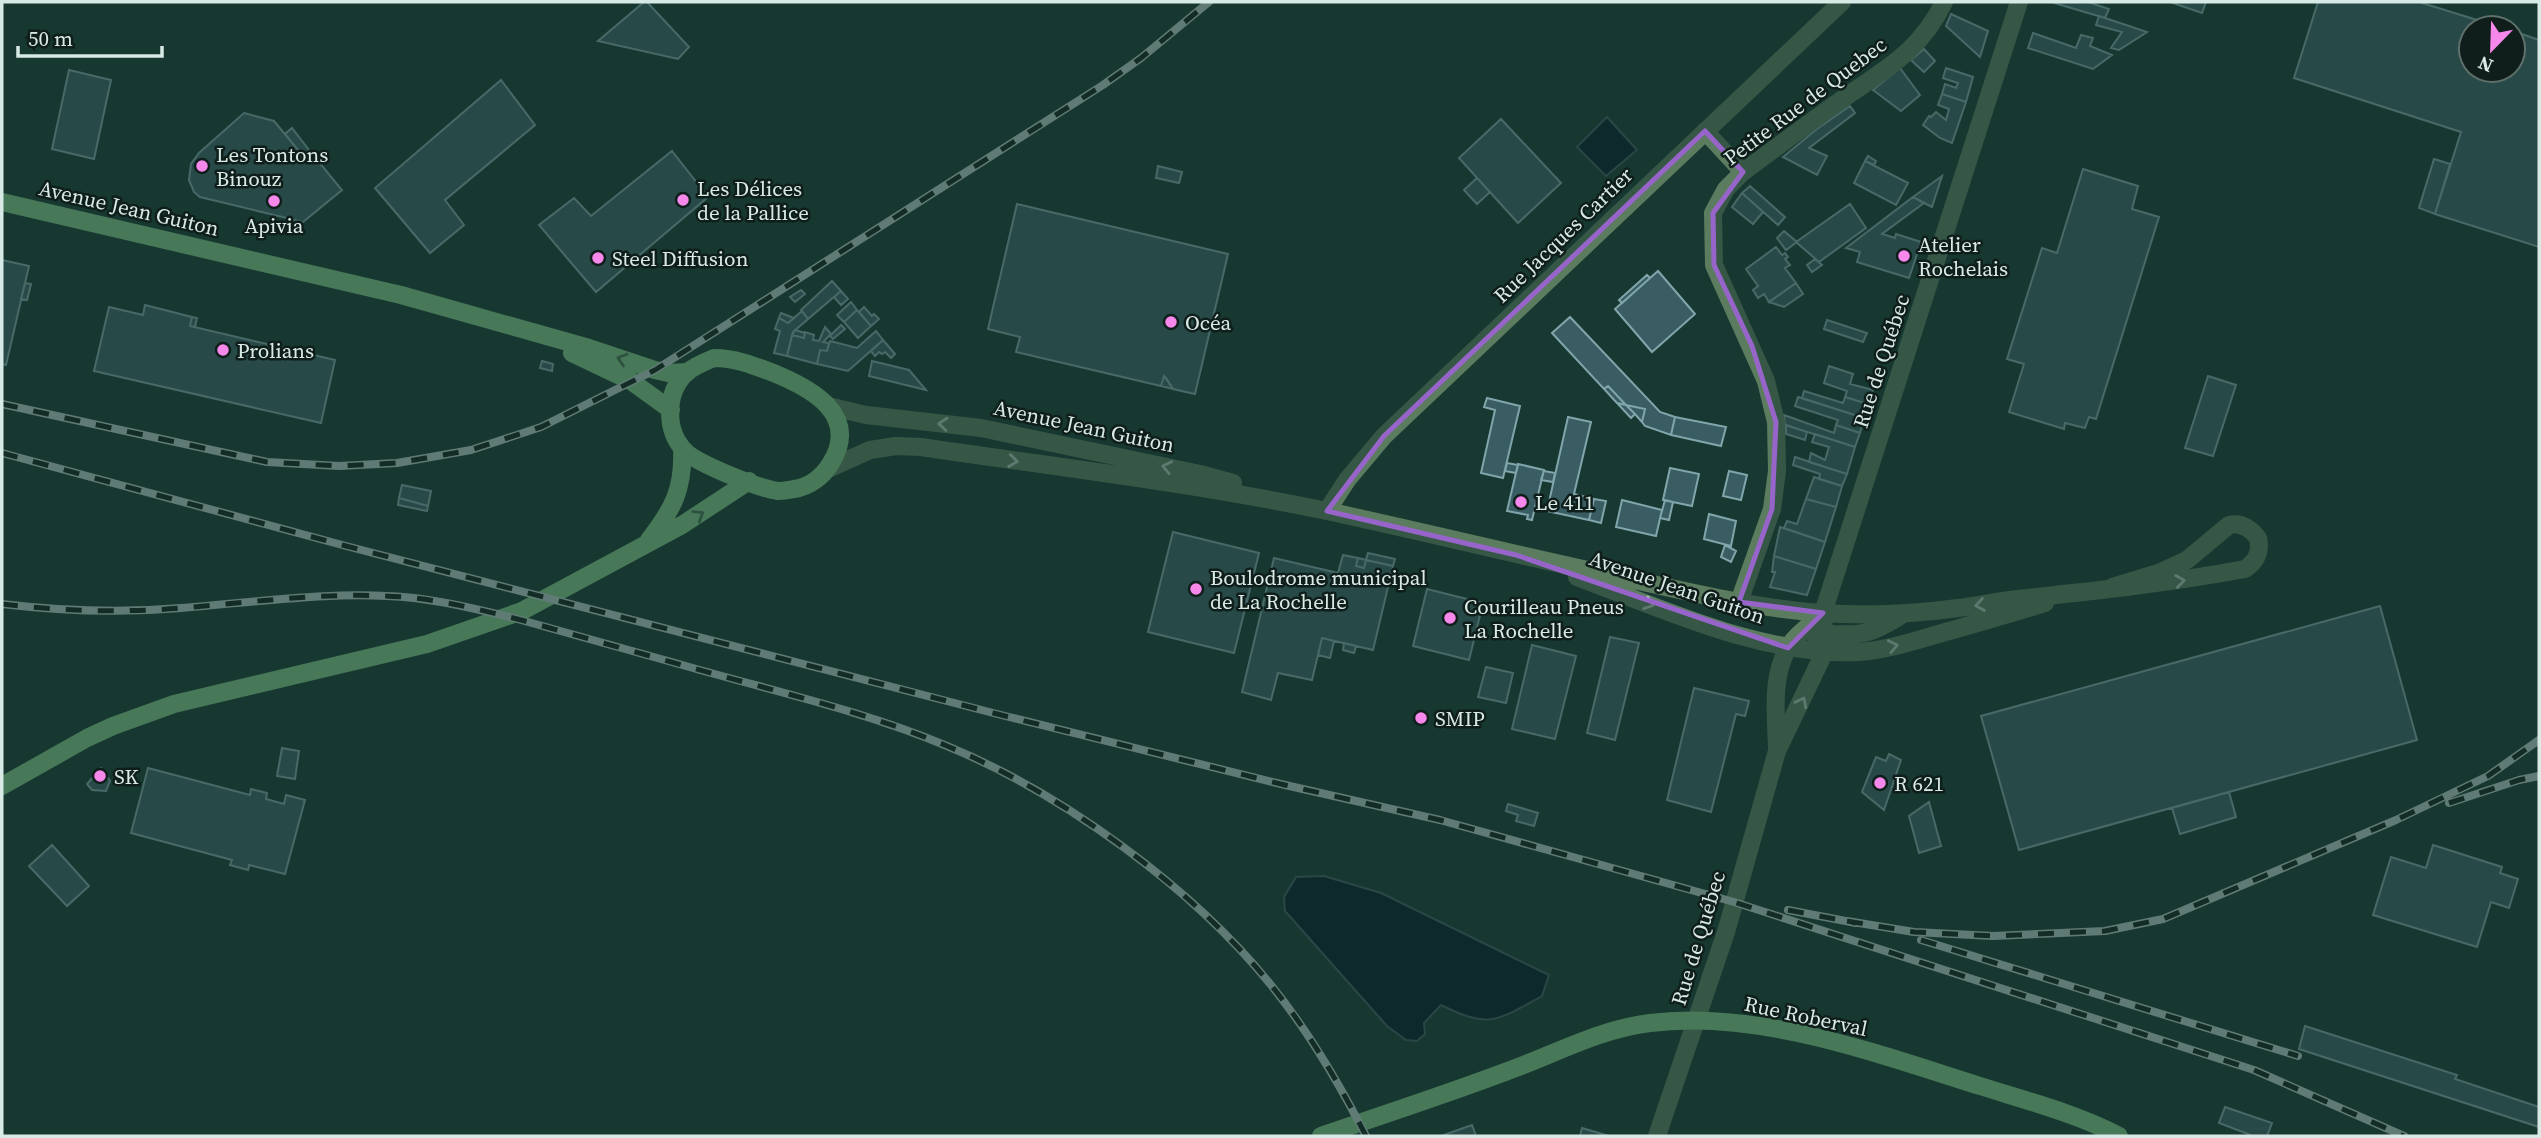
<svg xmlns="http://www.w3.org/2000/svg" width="2541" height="1138" font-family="'Source Serif 4',serif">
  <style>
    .water { fill: #021827; stroke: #425760; stroke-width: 2 }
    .building { fill: #3a5d63; stroke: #80a5ab; stroke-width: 2 }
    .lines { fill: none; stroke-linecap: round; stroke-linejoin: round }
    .minor { stroke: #5c7c5f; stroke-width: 18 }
    .major { stroke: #80c588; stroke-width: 18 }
    .rail-casing { stroke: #b8cdc7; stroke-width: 8 }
    .rail { stroke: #0f1e1a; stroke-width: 5; stroke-dasharray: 16; stroke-linecap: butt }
    .oneway { stroke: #487251 }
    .oneway2 { stroke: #b3c9bd }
    .marked { fill: none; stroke: #9765ca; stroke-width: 5; stroke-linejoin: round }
    .poi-dot { fill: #f688ec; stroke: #0f1e1a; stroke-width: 2.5 }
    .labels { text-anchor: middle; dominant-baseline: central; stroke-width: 5; stroke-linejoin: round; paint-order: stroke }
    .street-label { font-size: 21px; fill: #d8eae5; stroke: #0f1e1a }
    .poi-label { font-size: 21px; fill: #d8eae5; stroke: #0f1e1a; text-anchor: start }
  </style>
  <rect width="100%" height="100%" fill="#183932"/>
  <path class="water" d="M1607,117L1637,150L1606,176L1577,147Z
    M1324,876L1381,893L1549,975L1542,996C1497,1021 1489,1029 1441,1005L1424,1023L1425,1034L1417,1041L1406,1040L1387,1026L1285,911L1284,897L1296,877Z"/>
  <path class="building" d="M644,2H647L689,47L678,59L598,41Z
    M2051,2H2088L2109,9L2105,18Z
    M2170,2H2206L2202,13Z
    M2318,2H2419L2503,28H2471V70H2513V31L2539,40V247L2435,214L2461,132L2294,78Z
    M1951,14L1988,31L1980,57L1946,26Z
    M2099,16L2147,32L2119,50L2111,48L2122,32L2096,25Z
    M2033,33L2076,48L2081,35L2093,38L2090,46L2112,55L2093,69L2028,48Z
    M1924,49L1935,61L1924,72L1911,60Z
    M1900,68L1920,95L1901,111L1873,90Z
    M1946,68L1973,77L1966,102L1942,94L1945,84L1956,88L1958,83L1943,78Z
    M69,70L111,80L94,159L52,149Z
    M501,80L535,125L445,200L464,225L430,253L375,188Z
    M1942,94L1966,102L1952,143L1940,138L1923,125L1929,116L1931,117L1936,112L1946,120L1949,109L1938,105Z
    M1850,106L1855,113L1809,148L1827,156L1817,175L1783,157L1817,129Z
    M244,113L274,121L302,155L309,150L342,190L303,222L200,197L194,192L189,180L191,164L199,153Z
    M1501,119L1561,183L1518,223L1459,158Z
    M292,128L309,150L302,155L285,134Z
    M672,151L708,197L596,292L539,225L574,198L591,216Z
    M1868,156L1876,161L1874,165L1865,161Z
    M2434,159L2450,164L2435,214L2419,208Z
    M1865,161L1908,183L1896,205L1854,183Z
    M1158,166L1182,172L1179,183L1156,178Z
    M2083,169L2138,186L2132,209L2159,217L2096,419L2089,417L2085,428L2065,423L2064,429L2009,412L2024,364L2007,359L2042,248L2057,253Z
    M1942,176L1932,207L1913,197Z
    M1477,178L1490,192L1477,204L1464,190Z
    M1750,186L1785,217L1778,225L1742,193Z
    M1742,193L1763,212L1753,224L1732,207Z
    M1913,197L1924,203L1882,234L1895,238L1896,234L1921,242L1909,278L1857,262L1860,252L1846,248Z
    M1017,204L1228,254L1195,394L1173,389L1164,376L1161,386L1016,352L1020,337L988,329Z
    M1850,204L1866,228L1819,262L1796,242Z
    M1784,231L1797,242L1786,250L1777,238Z
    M1776,247L1782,255L1785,253L1788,257L1785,259L1790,265L1785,268L1796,283L1769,302L1764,294L1758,298L1753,290L1758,286L1746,269Z
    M1815,259L1822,265L1812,272L1807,265Z
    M2,260L29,266L6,365L2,364Z
    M1658,271L1695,314L1652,352L1615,309Z
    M1647,275L1650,278L1622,303L1619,300Z
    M832,281L841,291L808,319L801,310Z
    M25,283L31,284L27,300L21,299Z
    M1796,283L1803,294L1784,307L1769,302Z
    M801,290L805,294L795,302L790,297Z
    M841,291L848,299L841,305L834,297Z
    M851,302L857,310L844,322L837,315Z
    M145,305L192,317L190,326L335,360L321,423L94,371L109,307L143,315Z
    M864,307L872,316L874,314L879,319L871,326L859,312Z
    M857,310L871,326L858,338L844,322Z
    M802,311L808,319L793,332L787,356L774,353L780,331L775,329L779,318L788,323Z
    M781,313L794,318L788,323L779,318Z
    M192,317L197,318L195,327L190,326Z
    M1570,317L1660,412L1675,417L1671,435L1645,426L1642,422L1645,409L1626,405L1608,386L1604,389L1552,333Z
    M1827,320L1867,333L1863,342L1824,329Z
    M841,325L845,329L833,339L830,336Z
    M825,327L831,334L823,342L829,343L827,351L820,350L817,364L787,356L792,335L804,338L805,332L814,335L813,340L819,341Z
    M795,330L805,333L804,338L792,335Z
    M876,331L883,340L848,371L817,364L820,350L827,351L830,341L857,348Z
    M883,340L895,354L891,358L885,352L882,354L879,352L875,356L871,351Z
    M542,361L553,364L552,371L540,368Z
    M872,361L909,370L926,390L869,376Z
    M1829,366L1853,374L1850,384L1873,390L1868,404L1845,397L1847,391L1824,383Z
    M1164,376L1166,378L1173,389L1161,386Z
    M2208,376L2236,385L2213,456L2185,448Z
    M1608,386L1626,405L1617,403L1604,389Z
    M1804,391L1843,403L1845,397L1868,404L1864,418L1802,398Z
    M1798,397L1864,418L1860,433L1836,425L1838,420L1795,406Z
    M1487,398L1520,406L1503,478L1481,473L1495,410L1484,407Z
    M1617,403L1626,405L1635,414L1631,418Z
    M1626,405L1645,409L1642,422L1635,414Z
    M1784,415L1834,433L1836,425L1860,433L1855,447L1785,425Z
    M1568,417L1591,422L1574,494L1594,499L1589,520L1556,513L1557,504L1549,502Z
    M1675,417L1726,427L1721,446L1671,435Z
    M1786,425L1807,432L1805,440L1786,434Z
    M1815,434L1855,447L1847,474L1809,462L1811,453L1825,460L1829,447L1812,442Z
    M1795,457L1847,474L1842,486L1819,479L1820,474L1793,465Z
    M1507,463L1518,465L1516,473L1505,471Z
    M1518,464L1544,470L1532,520L1527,519L1528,515L1507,511Z
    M1670,468L1699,474L1692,506L1663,500Z
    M1544,471L1555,473L1553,482L1541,480Z
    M1729,471L1747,475L1741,500L1723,496Z
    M1814,477L1842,486L1836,507L1806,499Z
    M402,485L431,491L428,506L399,498Z
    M399,498L428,506L427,511L398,505Z
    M1594,499L1606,501L1601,523L1589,520Z
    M1806,499L1836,507L1825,542L1784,528L1787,521L1797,524Z
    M1622,500L1662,510L1656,536L1616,527Z
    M1665,500L1673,502L1669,520L1660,518Z
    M1549,502L1557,504L1556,513L1547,511Z
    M1709,514L1736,521L1731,546L1704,539Z
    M1780,527L1825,542L1816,569L1774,556Z
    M1173,532L1259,553L1234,653L1148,632Z
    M1725,545L1736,551L1731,562L1721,557Z
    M1368,553L1395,559L1393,566L1366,560Z
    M1343,555L1358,558L1356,566L1364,568L1366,560L1393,566L1373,650L1322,638L1312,680L1278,673L1271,700L1242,692L1274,558L1338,573Z
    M1774,556L1816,569L1807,595L1770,587L1775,572H1772Z
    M1358,558L1366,560L1364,568L1356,566Z
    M1427,589L1483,603L1469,660L1413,646Z
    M2380,606L2417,740L2019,850L1981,716Z
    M1610,637L1639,643L1615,740L1587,733Z
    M1322,638L1334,641L1330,658L1318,655Z
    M1344,643L1356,646L1354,653L1343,650Z
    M1532,645L1576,656L1555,739L1512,729Z
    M1486,667L1513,673L1506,703L1478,697Z
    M1694,688L1749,701L1745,716L1736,714L1711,812L1667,800Z
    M282,748L299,751L295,779L277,776Z
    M1889,754L1901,760L1884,810L1862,792L1876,757L1886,761Z
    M101,768L110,781L106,791L92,790L87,784Z
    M148,768L250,795L251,789L267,793L266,799L284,804L286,795L305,800L285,874L249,865L248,870L230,865L232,860L131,833Z
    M2229,792L2236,817L2180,834L2172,808Z
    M1929,802L1941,846L1919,853L1909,816Z
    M1508,804L1538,813L1534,826L1516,821L1518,815L1506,811Z
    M52,845L89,886L67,906L29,866Z
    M2433,845L2502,867L2500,873L2518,879L2509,908L2491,902L2477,947L2373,915L2391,857L2426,868Z
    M2305,1026L2457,1075L2455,1079L2539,1107V1127L2299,1049Z
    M2225,1107L2272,1123L2267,1136H2253L2219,1123Z
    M1472,1125L1476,1136H1441Z
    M1582,1128L1609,1136H1580Z"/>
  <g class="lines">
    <path class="minor" d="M1705,131L1743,172
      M828,406L866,415L981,428L1200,474L1233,483
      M828,469L870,450L896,446L921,447C1057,467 1193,483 1327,511C1433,534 1538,560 1643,582C1703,595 1762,609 1823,613C1867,616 1914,614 1958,608C1978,606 1997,601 2018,599C2094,591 2170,583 2245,569C2257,561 2261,552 2258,538C2250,528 2241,522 2229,525L2187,560L2161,572L2112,587
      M1327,511L1347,480L1384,436L1842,2
      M1577,577C1666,610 1762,656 1859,652C1891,650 1922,638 1953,630C1983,621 2014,613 2045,603
      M1739,602L1772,509L1777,471L1776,422L1766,381L1714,265L1713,213L1726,189L1743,172C1777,147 1810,122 1844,98C1886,69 1921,50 1944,2
      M1813,633C1857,635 1865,639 1903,614
      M1777,747C1776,715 1771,677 1788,648C1795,635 1812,624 1823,613
      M1657,1136L1726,932L1777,751L1825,651L1823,613L2019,2"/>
    <path class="major" d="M2,202L401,295L589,348L655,370L668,373L688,372
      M572,353L631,381L671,410
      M714,358C736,358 755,366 776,374C812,389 860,415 831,463C823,476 810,487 794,489C789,490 782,491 778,491C760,489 696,463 685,451C665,431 665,393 686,373C694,366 704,362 714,358Z
      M649,540C673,509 684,489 682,448
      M2,786L87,738L113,726L174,704L427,644L522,611L682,525L749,481
      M1321,1136C1382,1115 1444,1095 1505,1072C1553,1055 1599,1029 1650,1023C1757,1009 1878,1054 1980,1086C2024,1100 2078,1114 2119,1136"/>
    <g class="rail-casing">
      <path id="rail" d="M2,404L267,462L339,466L397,463L471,450L541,427L655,370L1103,85L1141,58L1209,2
        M2,453L346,546L1005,716L1285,785L1440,820L1734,902L2254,1070L2404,1136
        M2,604C61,611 122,613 181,608C259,602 335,590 414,598C450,602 486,611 521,620C576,635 631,651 686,666C773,691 864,711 947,746C1063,794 1192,887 1271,985C1309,1032 1339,1083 1366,1136
        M2449,803L2519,780L2539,776
        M1788,910L1856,923
        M1847,921L1914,932L1993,936L2105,931L2163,919L2396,820L2488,776L2539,740
        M1921,940L2298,1056"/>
    </g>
    <use href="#rail" class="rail"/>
  </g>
  <defs><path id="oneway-chevron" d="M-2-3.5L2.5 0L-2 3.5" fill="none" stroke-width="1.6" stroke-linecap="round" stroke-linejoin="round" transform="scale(1.75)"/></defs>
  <g class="oneway">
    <use href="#oneway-chevron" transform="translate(622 359) rotate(-162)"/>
    <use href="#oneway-chevron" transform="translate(699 515) rotate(-32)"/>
  </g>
  <g class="oneway2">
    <use href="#oneway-chevron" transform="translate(943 424) rotate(-175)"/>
    <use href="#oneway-chevron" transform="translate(1013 461) rotate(8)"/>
    <use href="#oneway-chevron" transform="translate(1167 467) rotate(-168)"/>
    <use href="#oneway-chevron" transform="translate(2180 581) rotate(-8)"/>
    <use href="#oneway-chevron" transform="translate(1649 604) rotate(20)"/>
    <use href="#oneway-chevron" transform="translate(1980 605) rotate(171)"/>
    <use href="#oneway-chevron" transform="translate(1893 646) rotate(-12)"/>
    <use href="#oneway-chevron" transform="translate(1802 702) rotate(-63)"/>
  </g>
  <path d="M0 0H2541V1138H0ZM1705,131L1743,172L1713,213L1714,265L1752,346L1776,422L1772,509L1739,602L1823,613L1788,648L1516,555L1327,511L1384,436Z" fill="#183932" fill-opacity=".55" fill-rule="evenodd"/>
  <path class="marked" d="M1705,131L1743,172L1713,213L1714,265L1752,346L1776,422L1772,509L1739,602L1823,613L1788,648L1516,555L1327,511L1384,436Z"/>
  <g class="poi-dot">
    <circle cx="202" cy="166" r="7"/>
    <circle cx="683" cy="200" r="7"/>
    <circle cx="274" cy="201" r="7"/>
    <circle cx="1904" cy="256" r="7"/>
    <circle cx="598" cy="258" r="7"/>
    <circle cx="1171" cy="322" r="7"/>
    <circle cx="223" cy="350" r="7"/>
    <circle cx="1521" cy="502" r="7"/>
    <circle cx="1196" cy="589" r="7"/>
    <circle cx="1450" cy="618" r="7"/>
    <circle cx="1421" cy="718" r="7"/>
    <circle cx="100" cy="776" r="7"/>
    <circle cx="1880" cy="783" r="7"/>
  </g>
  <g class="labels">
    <g class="street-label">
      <text transform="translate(1805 101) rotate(-37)">Petite Rue de Quebec</text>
      <text transform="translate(129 208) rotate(13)">Avenue Jean Guiton</text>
      <text transform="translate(1563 235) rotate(-44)">Rue Jacques Cartier</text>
      <text transform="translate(1881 361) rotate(-72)">Rue de Québec</text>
      <text transform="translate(1084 426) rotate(12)">Avenue Jean Guiton</text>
      <text transform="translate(1677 587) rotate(19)">Avenue Jean Guiton</text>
      <text transform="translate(1698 938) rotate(-73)">Rue de Québec</text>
      <text transform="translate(1806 1016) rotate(12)">Rue Roberval</text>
    </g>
    <g class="poi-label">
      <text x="216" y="154">Les Tontons<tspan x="216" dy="24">Binouz</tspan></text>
      <text x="697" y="188">Les Délices<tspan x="697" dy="24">de la Pallice</tspan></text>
      <text x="274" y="225" text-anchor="middle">Apivia</text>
      <text x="1918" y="244">Atelier<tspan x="1918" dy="24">Rochelais</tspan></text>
      <text x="612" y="258">Steel Diffusion</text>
      <text x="1185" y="322">Océa</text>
      <text x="237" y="350">Prolians</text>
      <text x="1535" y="502">Le 411</text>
      <text x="1210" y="577">Boulodrome municipal<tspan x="1210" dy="24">de La Rochelle</tspan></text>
      <text x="1464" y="606">Courilleau Pneus<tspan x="1464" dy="24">La Rochelle</tspan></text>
      <text x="1435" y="718">SMIP</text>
      <text x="114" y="776">SK</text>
      <text x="1894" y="783">R 621</text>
    </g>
  </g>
  <rect width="2541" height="1138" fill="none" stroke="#d8eae5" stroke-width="7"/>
  <g transform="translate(2492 49) rotate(203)"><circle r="33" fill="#0f1e1a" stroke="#5f706b" stroke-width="2"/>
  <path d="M0-5L12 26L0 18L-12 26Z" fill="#f688ec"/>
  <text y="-10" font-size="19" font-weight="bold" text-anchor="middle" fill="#d8eae5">N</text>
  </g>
  <path d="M18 46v10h144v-10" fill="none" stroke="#d8eae5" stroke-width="3.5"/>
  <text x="28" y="46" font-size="21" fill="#d8eae5" stroke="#0f1e1a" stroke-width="5" paint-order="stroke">50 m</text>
</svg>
